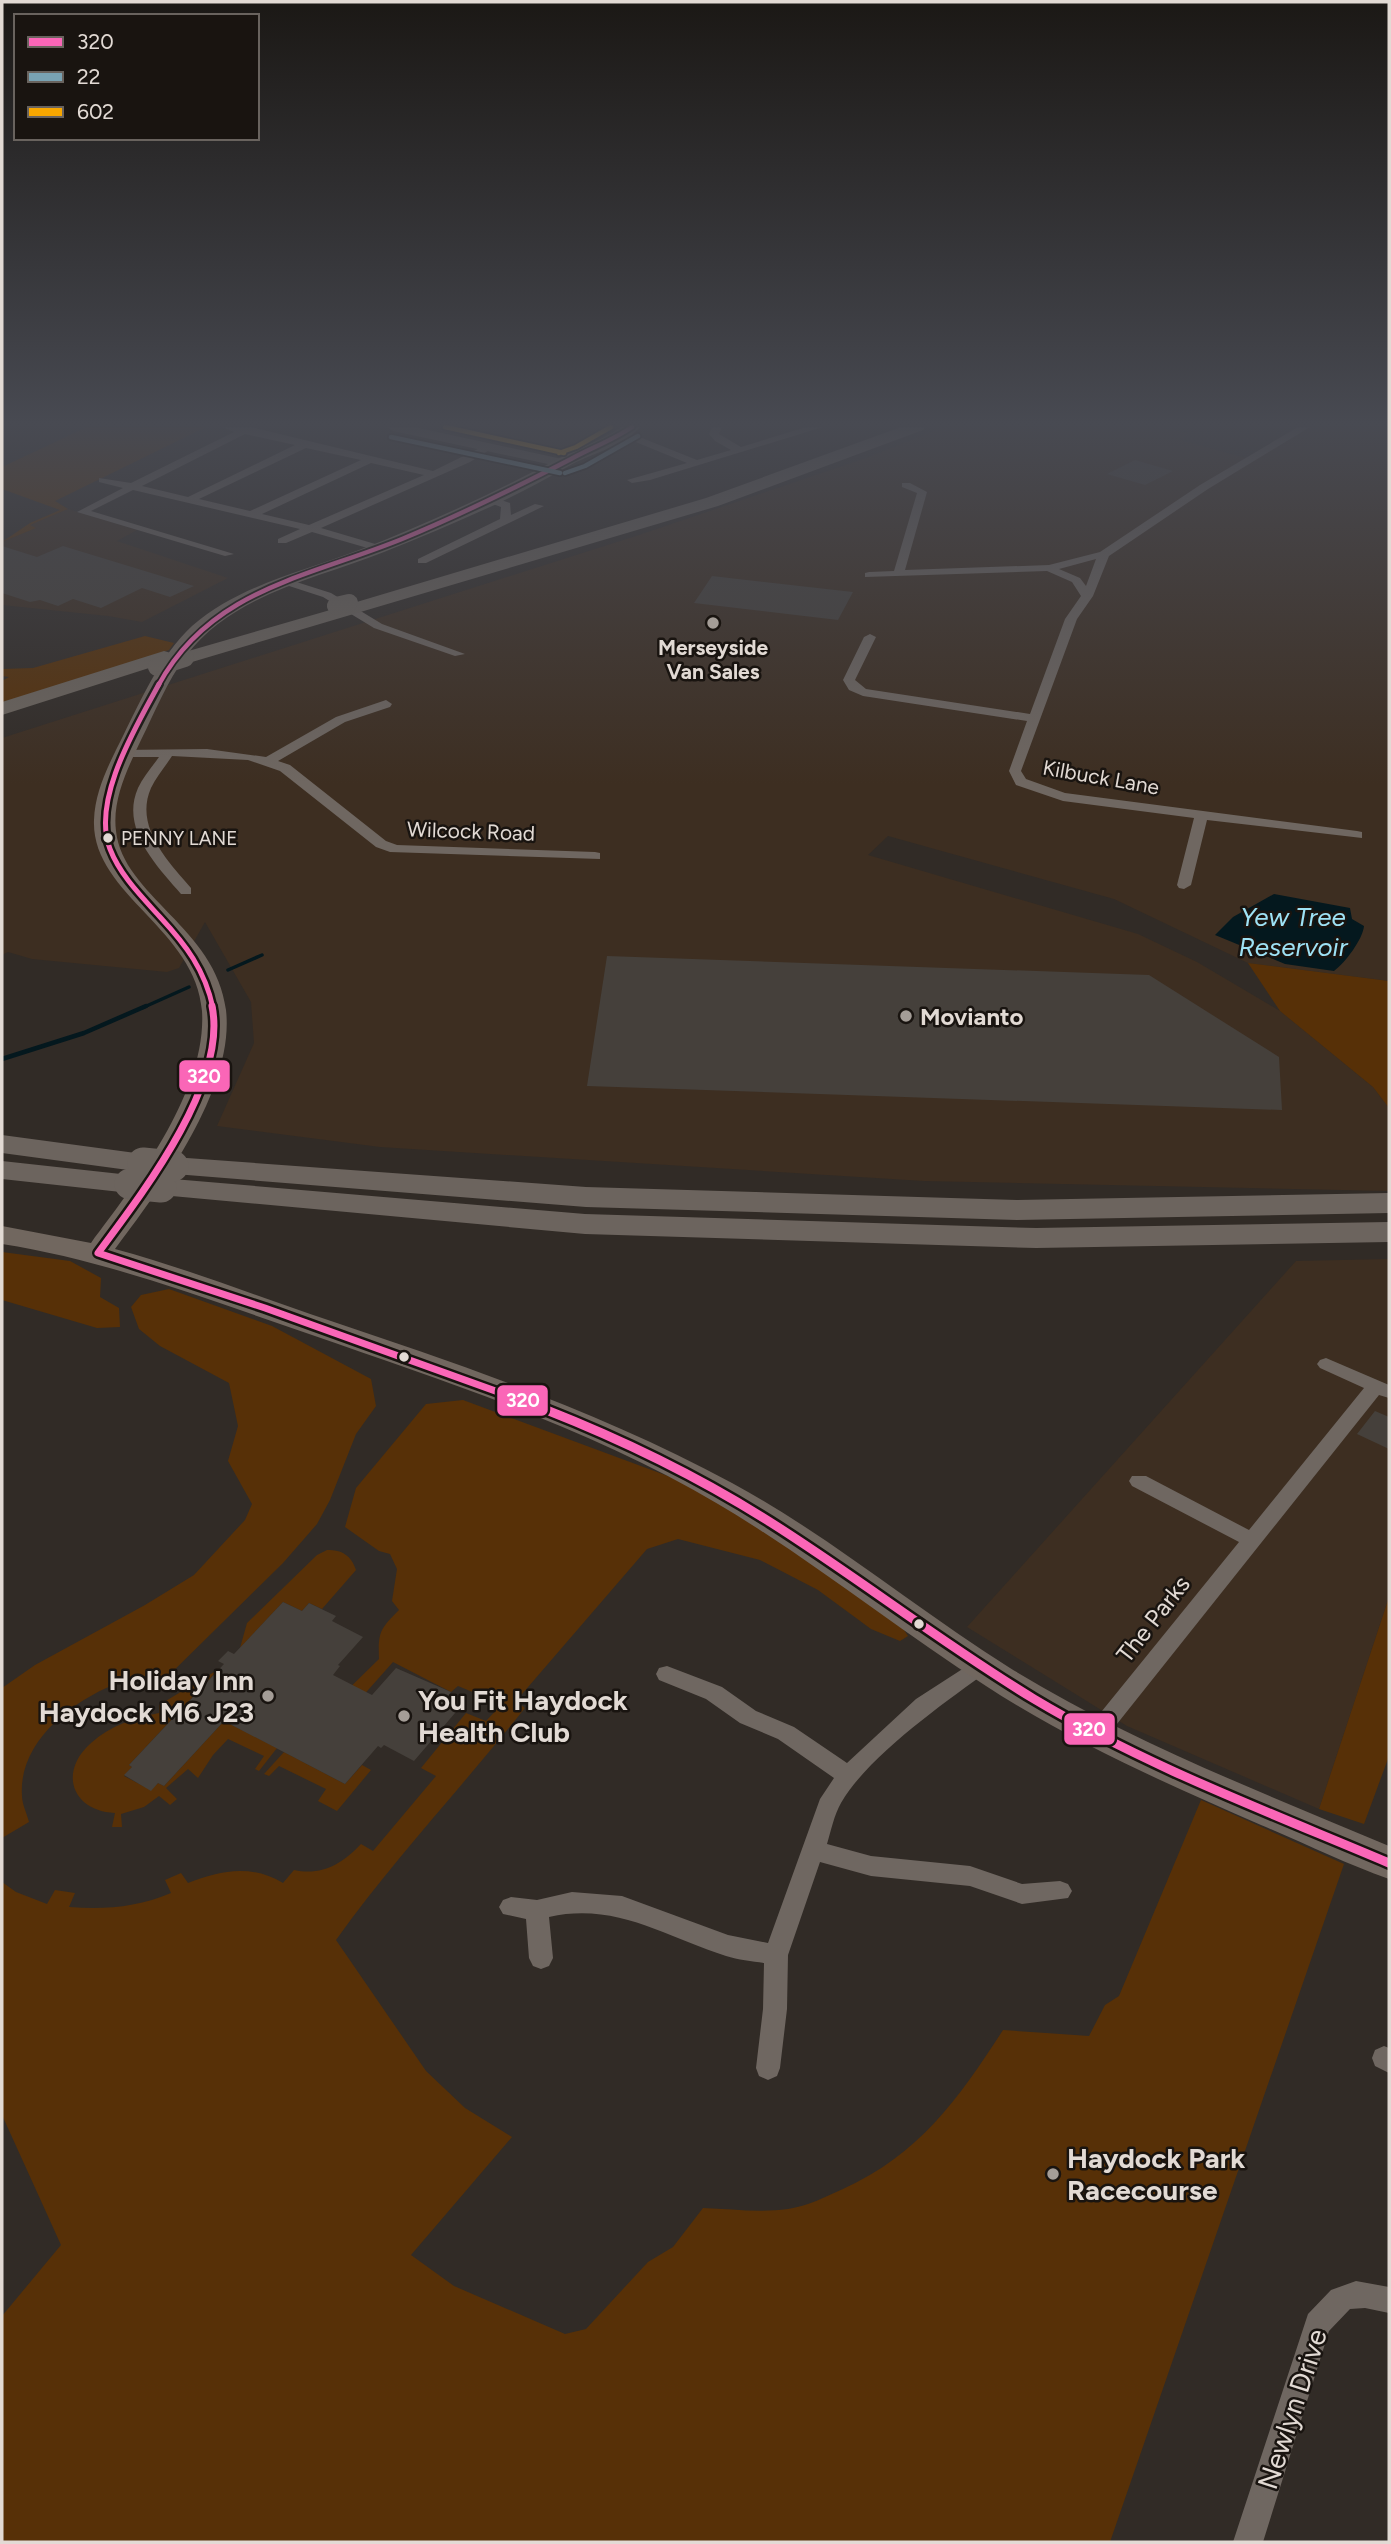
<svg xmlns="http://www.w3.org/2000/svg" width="1391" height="2544" font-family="Figtree,sans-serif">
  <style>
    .built { fill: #3d2e21 }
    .green { fill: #573007 }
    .water { fill: #04181e }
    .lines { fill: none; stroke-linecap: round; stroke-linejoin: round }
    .stream-far1 { stroke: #04181e; stroke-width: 3.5 }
    .stream { stroke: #04181e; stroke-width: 4.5 }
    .building { fill: #45403b }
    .minor { fill: #6f6761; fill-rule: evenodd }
    .secondary { fill: #686059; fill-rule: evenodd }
    .primary { fill: #71675f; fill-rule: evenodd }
    .trunk { fill: #6e665e; fill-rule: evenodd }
    .motorway { fill: #6c645e; fill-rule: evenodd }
    .trunk-bridge { stroke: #6e665e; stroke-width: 18 }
    .motorway-bridge { stroke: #6c645e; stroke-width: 31 }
    .bus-1-far3-casing { stroke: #191410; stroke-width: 8 }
    .bus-1-far2-casing { stroke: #191410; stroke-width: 10 }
    .bus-1-far1-casing { stroke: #191410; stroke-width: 12 }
    .bus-1-casing { stroke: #191410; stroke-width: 14 }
    .bus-2-casing { stroke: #191410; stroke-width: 8 }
    .bus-3-casing { stroke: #191410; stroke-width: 8 }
    .bus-1-far3 { stroke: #fa66b7; stroke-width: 4.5 }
    .bus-1-far2 { stroke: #fa66b7; stroke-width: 5 }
    .bus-1-far1 { stroke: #fa66b7; stroke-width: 7 }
    .bus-1 { stroke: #fa66b7; stroke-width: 9 }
    .bus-2 { stroke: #79a2b2; stroke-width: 4.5 }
    .bus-3 { stroke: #f7a600; stroke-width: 4.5 }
    .poi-dot { fill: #a49d97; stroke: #191410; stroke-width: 2.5 }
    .bus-dot { fill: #e2dad4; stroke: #191410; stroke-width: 2.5 }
    .labels { text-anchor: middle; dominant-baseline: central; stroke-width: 5; stroke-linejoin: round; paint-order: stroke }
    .far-bus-label { font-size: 19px; fill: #e2dad4; stroke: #191410; text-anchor: start }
    .far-poi-label { font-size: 21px; font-weight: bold; fill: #e2dad4; stroke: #191410 }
    .far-street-label { font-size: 21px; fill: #e2dad4; stroke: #191410 }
    .poi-label { font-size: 24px; font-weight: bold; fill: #e2dad4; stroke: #191410; text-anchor: start }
    .street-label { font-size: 24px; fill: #e2dad4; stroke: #191410 }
    .water-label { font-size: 26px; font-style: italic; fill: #9ee2f5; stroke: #191410 }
    .near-poi-label { font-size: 28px; font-weight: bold; fill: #e2dad4; stroke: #191410; text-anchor: start }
    .near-street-label { font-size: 28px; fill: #e2dad4; stroke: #191410 }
    .line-badge { stroke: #191410; stroke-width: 2.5 }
    .badge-label { font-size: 19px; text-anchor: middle; font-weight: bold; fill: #fff }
  </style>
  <rect width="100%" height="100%" fill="#312b26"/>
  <path class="built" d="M944,427H1165L1189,434L1180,440L1246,458L1297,427H1389V981L1248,963L1114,899L888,836L868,855L1138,934L1197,962L1280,1011L1373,1087L1389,1108V1191L924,1181L380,1147L217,1126L254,1043L251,1002L205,922L179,968L167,972L32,959L8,952L2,955V738L639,535L866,458Z
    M68,509L137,530L117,541L228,578L142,622L108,616L2,605V542L35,528L28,525Z
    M1389,1259V1597L1319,1809L1127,1726L967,1627L1296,1261Z"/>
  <path class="green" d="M87,427H206L55,501L68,509L30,525L36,528L2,542L30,523L60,510L2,489V467Z
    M145,636L174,643L169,650L2,703V681L9,677L2,676V669L33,668Z
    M1248,963L1389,981V1108L1373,1087L1280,1011Z
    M2,1252L70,1261L101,1278L100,1297L119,1308L120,1327L97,1328L2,1300Z
    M169,1289L272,1326L371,1379L376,1406L356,1434L330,1500L317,1524L283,1563L157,1687L156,1674C142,1677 126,1679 113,1685C70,1703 18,1743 22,1796C22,1804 27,1814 29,1822L2,1838V1688L35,1665L145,1605L194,1575L245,1520L252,1504L228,1461L238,1426L229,1383L160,1346L139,1329L131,1307L141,1295Z
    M463,1400L684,1482L888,1606L908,1636L900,1641L871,1629L818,1590L760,1560L678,1539L647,1549L516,1701L525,1708C463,1786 394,1859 336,1940L426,2071L465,2108L512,2137L411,2255L454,2286L565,2334L586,2329L648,2262L673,2247L703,2208C731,2209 760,2213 788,2209C808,2206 825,2197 843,2189C920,2154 959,2098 1003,2030L1089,2036L1105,2005L1119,1996L1201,1800L1344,1864L1110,2542H2V2316L61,2245L2,2115V1882L16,1892L47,1904L55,1890L75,1893L69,1907C105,1910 138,1907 171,1893L165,1880L181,1873L188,1883C220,1870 252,1864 283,1883L294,1870C322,1876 342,1864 361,1844L373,1851L436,1776L421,1768L466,1713L486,1721L502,1704L458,1686L451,1692L393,1662L345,1716L332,1705L379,1659C378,1632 380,1629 399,1610L392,1601L397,1569L390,1554L379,1551L345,1527L356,1488L426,1404Z
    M327,1550C342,1550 351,1555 356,1570L322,1609L309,1603L302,1611L283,1602L240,1648L247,1623L317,1555Z
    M1389,1597V1756L1364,1824L1319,1809Z
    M219,1669L129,1765L132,1767L124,1776L151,1790L158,1783L164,1786L224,1721L277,1748L259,1771L255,1769L264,1756L228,1739L213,1755L198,1778L188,1769L166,1788L177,1799L170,1805L159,1796L144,1807L121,1814L122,1827H112L115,1813C72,1811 58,1772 91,1743C111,1725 134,1718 159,1713V1705Z
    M284,1752L345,1784L362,1765L371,1770L337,1811L318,1801L326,1789L279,1766L269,1776L264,1774Z"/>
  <path class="water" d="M1274,894L1350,908L1352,919L1364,926C1363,939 1345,963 1334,971L1285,964L1215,935L1233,917Z"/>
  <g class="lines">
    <path class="stream-far1" d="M228,970L262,955
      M142,1008L189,987"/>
    <path class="stream" d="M2,1059L84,1033L146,1006"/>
  </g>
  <path class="building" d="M1135,460L1173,471L1145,485L1107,474Z
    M2,546L37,557L63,546L194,586L170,597L142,588L101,608L73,599L58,606L40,600L30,602L2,593Z
    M712,576L853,592L838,620L694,603Z
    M607,956L1149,975L1279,1057L1282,1110L587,1086Z
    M1375,1411L1389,1417V1449L1357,1434Z
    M283,1602L302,1611L309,1603L336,1616L332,1621L363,1637L338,1665L340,1666L333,1675L372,1695L396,1668L451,1692L446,1699L461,1706L414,1761L384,1745L381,1748L378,1746L345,1784L224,1721L164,1786L158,1783L151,1791L124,1775L132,1767L129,1765L224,1664L218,1661L228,1651L234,1654Z"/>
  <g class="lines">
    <path class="minor" d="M222,427H251L433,471L486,445L494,447L470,462L321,528L382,546V550L378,551L312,532L286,543H278V539L300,529L133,490L91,511L234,554L225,556L77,512L123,488L99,482V478L131,483L234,432ZM245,434L295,445L188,497L142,486ZM306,448L361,460L250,511L199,499ZM371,463L424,475L309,525L262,514Z
      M712,427H722L719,434L741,447L806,427H823L650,480L632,483L627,480L687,463L621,436V432H627L697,460L731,450L715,441L709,434Z
      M1298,427H1310L1208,489L1109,556L1093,596L1077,619L1021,771L1026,779L1065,793L1357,831L1362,832V838L1207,820L1191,885L1184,889L1179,888L1177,885L1194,818L1063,801L1016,785L1009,771L1027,721L863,696L849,690L843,680L864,637L870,634L876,637L855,680L866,689L1030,714L1065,619L1081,596L1072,582L1047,571L865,577V573L869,572L894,571L917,493L902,487V483H910L927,492L905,570L1049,565L1100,552L1200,485ZM1096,559L1086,586L1080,578L1059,569Z
      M489,496L510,503L511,515L535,504L544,506L426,563H418V559L500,519L501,507L485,501L484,499Z
      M287,579L331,593L382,624L465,654L455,656L374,628L323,597L283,584L281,582Z
      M386,700L392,704L390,707L345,722L278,761L290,765L386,841L397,845L595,852L600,853V859L390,852L376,847L280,771L248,760L172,756C165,767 156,777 151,788C134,827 168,861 191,888V894H181C157,866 120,829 138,788C143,777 152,767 159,757H124L120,756V750L207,749L266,757L336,717Z
      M1326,1358L1389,1385V1398L1379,1395L1105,1739L1097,1742L1089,1739L1086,1733L1089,1727L1239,1542L1132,1486L1129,1481L1132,1476H1146L1249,1530L1364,1388L1320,1368L1317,1364L1320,1360Z
      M981,1657L988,1659L992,1665L988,1671C944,1703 868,1756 841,1803C834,1815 831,1831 827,1844L871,1856L970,1866L1022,1884L1060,1881L1068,1884L1072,1891L1068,1898L1022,1904L970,1886L871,1876L820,1862L788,1955L787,2009L780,2068L777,2076L768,2080L759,2076L756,2068L763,2009L764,1963C752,1961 738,1960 726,1956C665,1937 617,1902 549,1917L553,1958L549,1966L541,1969L533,1966L529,1958L526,1919L503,1914L499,1907L503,1900L511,1897L537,1900L572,1892L622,1896L728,1935L768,1943L820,1799L834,1778L778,1739L740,1723L706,1699L659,1680L656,1674L659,1668L667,1666L722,1687L756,1711L794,1727L847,1763L916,1699Z
      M1384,2046L1389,2048V2073L1375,2066L1372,2058L1375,2050Z
      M1356,2281L1389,2287V2313L1365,2308L1350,2309L1329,2331L1263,2542H1233L1308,2314L1331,2290Z"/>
    <path class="secondary" d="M387,427H414L562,459L569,463L562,467L393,431Z"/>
    <path class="primary" d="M622,427H640C621,448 591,453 567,467C509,501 446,527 384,552C316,579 233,594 186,656C167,681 155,712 141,740C128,768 112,799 116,831C123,896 216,928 226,1010C235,1089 160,1189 115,1249C189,1269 259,1297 331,1321C468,1367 605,1414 732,1483C830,1536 916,1609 1010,1668C1129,1741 1261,1792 1389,1846V1879C1346,1864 1304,1843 1261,1825C1167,1784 1072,1742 986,1686C895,1628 811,1559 718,1504C592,1429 450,1383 312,1335C209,1300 110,1261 2,1244V1226L91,1243C136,1183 207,1091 202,1011C196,929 91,894 94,820C95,790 110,762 123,736C142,698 160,656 192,626C239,585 302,572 359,550C427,524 493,493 558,459C579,448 602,440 622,427Z"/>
    <path class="trunk" d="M901,427H925L923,430L718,506L192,662H178L175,658L178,654L337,608L348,607L350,604L706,498Z
      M164,651L171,653L174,657L171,661L2,715V702Z"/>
    <path class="motorway" d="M2,1135L143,1154L153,1157L158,1163L153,1169L143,1172L2,1153Z
      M173,1157L586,1187L1017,1200L1389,1193V1213L1017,1220L586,1207L162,1173L158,1166L162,1159Z
      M2,1161L130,1175L141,1177L145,1184L141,1191L130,1193L2,1179Z
      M161,1178L585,1214L1036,1228L1389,1222V1242L1036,1248L585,1234L150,1194L146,1187L150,1180Z"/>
    <path class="trunk-bridge" d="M336,606L349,603
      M157,667L185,658"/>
    <path class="motorway-bridge" d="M143,1163L173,1166
      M130,1184L161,1187"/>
    <g class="bus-1-far3-casing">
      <path id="bus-1-far3" d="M158,686C210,589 309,577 402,539C460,515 515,488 571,459C591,448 613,440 632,427"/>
    </g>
    <g class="bus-1-far2-casing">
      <path id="bus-1-far2" d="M159,684C136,727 91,800 110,849C120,875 141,896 160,917C186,945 205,970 213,1008"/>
    </g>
    <g class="bus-1-far1-casing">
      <path id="bus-1-far1" d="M212,1006C228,1083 142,1194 98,1253L265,1308L548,1410"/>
    </g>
    <g class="bus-1-casing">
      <path id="bus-1" d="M544,1409C623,1440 699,1477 770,1522C860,1579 943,1644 1034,1699C1146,1766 1269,1812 1389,1863"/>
    </g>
    <g class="bus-2-casing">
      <path id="bus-2" d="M391,437L560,473
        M565,473L585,466L638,436"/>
    </g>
    <g class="bus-3-casing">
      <path id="bus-3" d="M445,427L564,453
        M559,453L576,447L611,427"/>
    </g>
    <use href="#bus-1-far3" class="bus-1-far3"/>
    <use href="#bus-1-far2" class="bus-1-far2"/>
    <use href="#bus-1-far1" class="bus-1-far1"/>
    <use href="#bus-1" class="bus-1"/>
    <use href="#bus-2" class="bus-2"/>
    <use href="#bus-3" class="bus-3"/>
  </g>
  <linearGradient id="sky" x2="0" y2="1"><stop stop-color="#1b1815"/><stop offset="0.54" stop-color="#484a52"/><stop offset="1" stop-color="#484a52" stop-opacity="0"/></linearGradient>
  <rect width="1391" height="784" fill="url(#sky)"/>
  <g class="poi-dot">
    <circle cx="713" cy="623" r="7"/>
    <circle cx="906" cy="1016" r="7"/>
    <circle cx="268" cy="1696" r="7"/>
    <circle cx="404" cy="1716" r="7"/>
    <circle cx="1053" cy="2174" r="7"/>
  </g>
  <g class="bus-dot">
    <circle cx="108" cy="838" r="6"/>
    <circle cx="404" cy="1357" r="6"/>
    <circle cx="919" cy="1624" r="6"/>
  </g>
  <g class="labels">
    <g class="far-bus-label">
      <text x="121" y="838">PENNY LANE</text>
    </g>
    <g class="far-poi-label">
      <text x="713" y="647">Merseyside<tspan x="713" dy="24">Van Sales</tspan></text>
    </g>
    <g class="far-street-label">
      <text transform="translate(1101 777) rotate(10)">Kilbuck Lane</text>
      <text transform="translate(471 831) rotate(2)">Wilcock Road</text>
    </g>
    <g class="poi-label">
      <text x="920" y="1016">Movianto</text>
    </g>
    <g class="street-label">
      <text transform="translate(1153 1619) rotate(-52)">The Parks</text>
    </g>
    <g class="water-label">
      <text x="1293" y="917">Yew Tree<tspan x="1293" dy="30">Reservoir</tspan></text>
    </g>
    <g class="near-poi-label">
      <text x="254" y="1680" text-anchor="end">Holiday Inn<tspan x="254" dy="32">Haydock M6 J23</tspan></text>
      <text x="418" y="1700">You Fit Haydock<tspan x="418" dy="32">Health Club</tspan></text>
      <text x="1067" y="2158">Haydock Park<tspan x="1067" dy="32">Racecourse</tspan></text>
    </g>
    <g class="near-street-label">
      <text transform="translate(1292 2409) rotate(-72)">Newlyn Drive</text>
    </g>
  </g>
  <g class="line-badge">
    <rect x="178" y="1059" width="53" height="34" rx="7" fill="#fa66b7"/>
    <rect x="496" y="1384" width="53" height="33" rx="7" fill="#fa66b7"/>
    <rect x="1063" y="1712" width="53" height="34" rx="7" fill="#fa66b7"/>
  </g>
  <g class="badge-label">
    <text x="204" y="1083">320</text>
    <text x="523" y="1407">320</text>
    <text x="1089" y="1736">320</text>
  </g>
  <rect width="1391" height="2544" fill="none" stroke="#e2dad4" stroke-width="7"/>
  <rect x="14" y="14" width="245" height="126" fill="#191410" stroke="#69635e" stroke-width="2"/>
  <rect x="28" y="37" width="35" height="10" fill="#fa66b7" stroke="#69635e" stroke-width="2"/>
  <text x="77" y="49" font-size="21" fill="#e2dad4">320</text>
  <rect x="28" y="72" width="35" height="10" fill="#79a2b2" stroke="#69635e" stroke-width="2"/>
  <text x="77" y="84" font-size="21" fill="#e2dad4">22</text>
  <rect x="28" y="107" width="35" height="10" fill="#f7a600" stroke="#69635e" stroke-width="2"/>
  <text x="77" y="119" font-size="21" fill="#e2dad4">602</text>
</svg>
